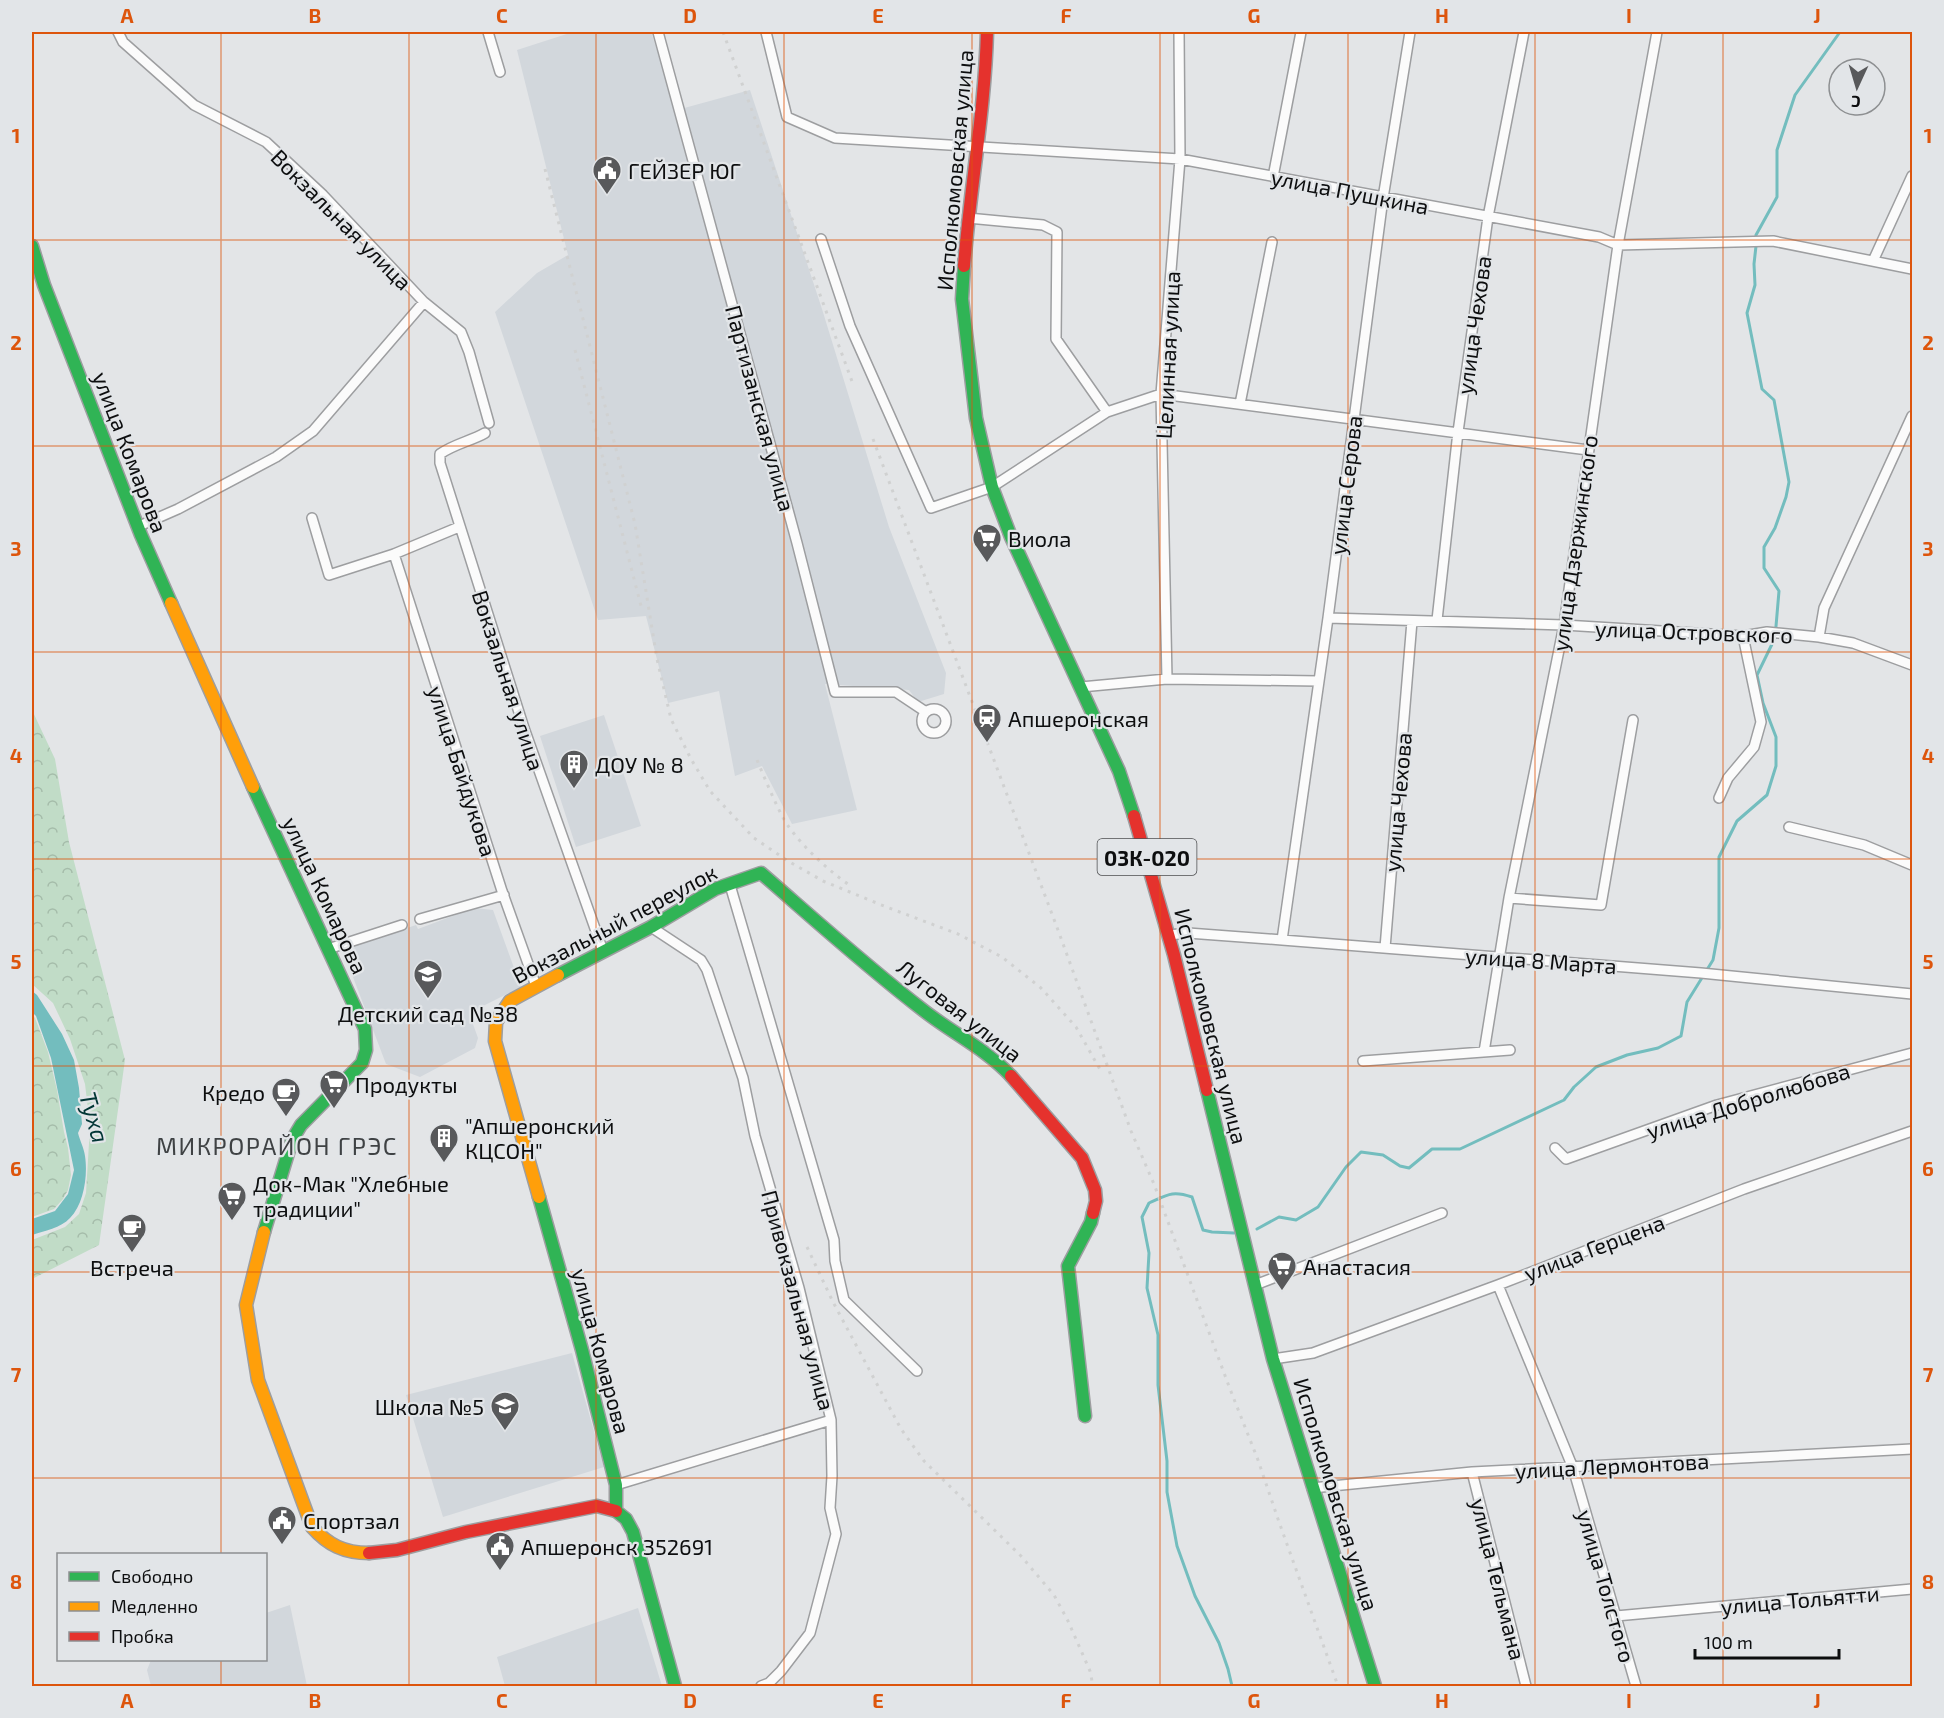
<svg xmlns="http://www.w3.org/2000/svg" width="1944" height="1718" font-family="'Exo 2',sans-serif">
  <style>
    .built { fill: #d2d7dc }
    .forest { fill: url(#forest-crowns) }
    .water { fill: #73bdbe }
    .lines { fill: none; stroke-linecap: round; stroke-linejoin: round }
    .stream { stroke: #73bdbe; stroke-width: 3 }
    .street-casing { stroke: #9d9ea0; stroke-width: 12 }
    .fast-casing { stroke: #9d9ea0; stroke-width: 15 }
    .slow-casing { stroke: #9d9ea0; stroke-width: 15 }
    .jam-casing { stroke: #9d9ea0; stroke-width: 15 }
    .street { stroke: #fbfbfb; stroke-width: 9 }
    .fast { stroke: #30b455; stroke-width: 12 }
    .slow { stroke: #ff9f0a; stroke-width: 12 }
    .jam { stroke: #e5322d; stroke-width: 12 }
    .rail { stroke: #d0d1d1; stroke-width: 3; stroke-dasharray: 3 6; stroke-linecap: butt }
    .grid { fill: none; stroke: #dd550c; stroke-width: 1.5; stroke-opacity: 0.55 }
    .labels { text-anchor: middle; dominant-baseline: central; stroke-width: 4.5; stroke-linejoin: round; paint-order: stroke }
    .shield { fill: #e2e5e8; stroke: #4d4e50; stroke-width: 1.5 }
    .shield-label { font-size: 21px; font-weight: bold; fill: #0d0e0f }
    .poi-label { font-size: 22px; fill: #0d0e0f; stroke: #e2e5e8; text-anchor: start }
    .street-label { font-size: 22px; fill: #0d0e0f; stroke: #e2e5e8 }
    .water-label { font-size: 24px; font-style: italic; fill: #023636; stroke: #e2e5e8 }
    .neighbourhood-label { font-size: 24px; letter-spacing: 1.5px; fill: #3f4244; stroke: #e2e5e8 }
    .neatline { fill: none; stroke: #dd550c; stroke-width: 2 }
    .grid-label { font-size: 20px; text-anchor: middle; font-weight: bold; fill: #dd550c }
  </style>
  <defs>
    <pattern id="forest-crowns" width="20" height="18" patternUnits="userSpaceOnUse" patternTransform="scale(1.5)"><rect width="20" height="18" fill="#c1dcc7"/><path d="M2 6a3 3 0 1 1 6 0M12 15a3 3 0 1 1 6 0" fill="none" stroke="#a5bcaa"/></pattern>
  </defs>
  <rect width="100%" height="100%" fill="#e3e5e7"/>
  <path class="built" d="M573,32H651L677,110L750,90L822,309L889,527L946,673L944,694L918,702L909,690L825,684L857,810L792,824L762,766L735,776L719,691L668,703L646,616L598,620L495,312L537,273L568,255L517,50Z
    M604,715L641,826L576,847L540,736Z
    M474,908L493,910L521,987L469,1013L478,1038L475,1048L420,1077L386,1064L345,956L357,945L416,925L418,929Z
    M572,1353L604,1467L443,1517L406,1395Z
    M290,1605L307,1686H151L147,1670L151,1660H266V1613Z
    M638,1608L662,1686H505L497,1657Z"/>
  <path class="forest" d="M32,710L55,759L69,842L125,1060L99,1245L32,1279V1240L65,1227L79,1214L86,1193L90,1126L85,1084L70,1039L53,1003L32,984Z
    M32,1015L35,1018L48,1052L57,1090L64,1132L68,1148L71,1175L68,1190L63,1199L54,1209L32,1217Z"/>
  <path class="water" d="M32,991L37,995L62,1034L74,1060L79,1088L82,1124L78,1133C80,1141 84,1148 85,1156C88,1175 84,1204 70,1218C61,1228 44,1231 32,1235V1219L55,1211L68,1194L74,1170L51,1058L36,1016L32,1012Z"/>
  <g class="lines">
    <path class="stream" d="M1756,235L1777,197V150L1795,95L1840,32
      M1257,1229L1279,1217L1296,1220L1318,1207L1346,1167L1361,1152L1383,1155L1400,1166L1409,1168L1432,1149H1460L1564,1100L1574,1087L1596,1067L1627,1055L1658,1048L1681,1036L1687,1002L1713,960L1719,928V857L1737,821L1767,795L1776,766V737L1763,703L1757,675L1775,638L1779,591L1764,568V547L1775,528L1786,497L1789,482L1774,400L1762,389L1747,313L1755,285L1754,264L1756,246
      M1232,1686L1228,1669L1219,1643L1195,1596L1177,1546L1167,1492V1461L1158,1385V1335L1147,1288L1149,1253L1142,1217L1149,1203C1167,1195 1172,1190 1192,1197L1203,1230L1212,1232L1234,1233"/>
    <g class="street-casing">
      <path id="street" d="M118,32L123,42L194,105L266,142L323,195L424,302L461,332L469,352L489,423
        M488,32L500,72
        M658,32L797,543L835,692H896L926,712
        M766,32L787,117L835,138L1180,159L1599,237L1618,245L1773,241L1912,269
        M1273,177L1301,32
        M968,218L1043,225L1057,232L1056,339L1107,412
        M821,239L850,326L931,508L992,487L1107,412L1161,394L1588,450
        M1873,261L1912,176
        M1240,404L1272,242
        M485,433C471,441 454,444 440,454V463L524,728L603,951
        M312,518L329,575L394,554L459,527
        M137,527L178,509L276,457L313,431L424,302
        M394,554L502,891L536,986
        M1328,618L1564,625L1743,636L1767,632L1819,637L1853,643L1912,665
        M1437,620L1458,432L1488,217L1524,32
        M1819,637L1824,608L1912,416
        M1167,679L1161,394L1180,159L1179,32
        M1081,687L1167,679L1318,681
        M922 721a12 12 0 1 1 24 0a12 12 0 1 1-24 0Z
        M1719,798L1728,778L1754,747L1761,722L1743,636
        M1789,827L1864,845L1912,865
        M730,885L834,1240L835,1261L844,1300L917,1371
        M1509,898L1601,905L1633,720
        M420,919L504,895
        M651,927L701,960L707,970L743,1078L755,1136L799,1288L831,1420L832,1476L830,1508L836,1534L810,1633L781,1671L769,1683L761,1686
        M1169,935L1188,933L1282,940L1701,973L1912,994
        M1282,940L1328,618L1383,198L1410,32
        M1385,948L1412,621
        M328,949L402,925
        M1484,1052L1509,898L1564,625L1618,245L1657,32
        M1363,1061L1510,1050
        M1555,1148L1566,1159L1717,1105L1912,1053
        M1255,1285L1442,1213
        M1498,1285L1573,1468L1636,1686
        M1273,1359L1313,1353L1498,1285L1744,1189L1912,1131
        M1472,1472L1526,1686
        M616,1485L831,1420
        M1312,1488L1472,1472L1912,1449
        M1616,1616L1912,1589"/>
    </g>
    <g class="fast-casing">
      <path id="fast" d="M32,246L44,285L141,535L171,603
        M964,266L962,299L976,418L992,487L1011,537L1119,771L1134,816
        M253,787L365,1029L366,1050L362,1063L301,1125L292,1140L264,1232
        M558,975L651,927L715,889L761,873C814,919 867,967 923,1010C952,1033 986,1049 1011,1076
        M1207,1090L1273,1359L1375,1686
        M539,1197L582,1350L616,1485V1511L626,1519L633,1532L675,1686
        M1085,1416L1068,1266L1091,1222L1093,1213"/>
    </g>
    <g class="slow-casing">
      <path id="slow" d="M171,603L253,787
        M539,1197L495,1041L496,1022L510,1001L558,975
        M264,1232L246,1305L258,1380L312,1527C328,1545 344,1553 369,1553"/>
    </g>
    <g class="jam-casing">
      <path id="jam" d="M964,266C970,188 985,110 987,32
        M1134,816L1174,955L1207,1090
        M1011,1076L1082,1158L1095,1190L1096,1201L1093,1213
        M369,1553L397,1550L466,1532L597,1506L616,1511"/>
    </g>
    <use href="#street" class="street"/>
    <use href="#fast" class="fast"/>
    <use href="#slow" class="slow"/>
    <use href="#jam" class="jam"/>
    <path class="rail" d="M723,32L853,384
      M545,169L635,524L657,659L671,719L691,759L710,791L754,838L788,861L823,881L884,906L958,934L1002,957L1041,988L1076,1027L1102,1073
      M575,350L641,606
      M873,439L1058,930L1131,1131L1154,1184L1230,1389L1258,1460L1279,1522L1338,1686
      M757,760C765,779 773,798 782,816C795,840 828,871 851,886
      M807,1247L833,1302L901,1429L924,1461L1021,1556L1054,1595L1068,1621L1090,1671L1093,1686"/>
  </g>
  <path class="grid" d="M221,32V1554M409,32V1686M596,32V1686M784,32V1686M972,32V1686M1160,32V1686M1348,32V1686M1535,32V1686M1723,32V1686M32,240H1912M32,446H1912M32,652H1912M32,859H1912M32,1066H1912M32,1272H1912M32,1478H1912M221,1660V1686"/>
  <defs>
    <g id="civic-pin" transform="scale(1.5)"><path d="M0 17L-7.5 6A9.5 9.5 0 1 1 7.5 6Z" fill="#58595b" stroke="#e2e5e8"/><path d="M-.6-6.5H3V-4.5H.6V-3L4-1V1h2V6H-6V1h2V-1L-.6-3ZM-1.2 2.5V6h2.4V2.5Z" fill="#fff"/></g>
    <g id="supermarket-pin" transform="scale(1.5)"><path d="M0 17L-7.5 6A9.5 9.5 0 1 1 7.5 6Z" fill="#58595b" stroke="#e2e5e8"/><path d="M-6-5.5h2.5l.6 2H6L4.5 2H-2.5L-4.4-4H-6ZM-1.5 3.2a1.3 1.3 0 1 0 .1 0ZM3 3.2a1.3 1.3 0 1 0 .1 0Z" fill="#fff"/></g>
    <g id="station-pin" transform="scale(1.5)"><path d="M0 17L-7.5 6A9.5 9.5 0 1 1 7.5 6Z" fill="#58595b" stroke="#e2e5e8"/><path d="M-3-6H3Q5-6 5-4V2Q5 4 3 4L4.5 6H3L1.5 4h-3L-3 6H-4.5L-3 4Q-5 4-5 2V-4Q-5-6-3-6ZM-3.5-4v3h7v-3ZM-3.5 1v1.5H-2V1ZM2 1v1.5H3.5V1Z" fill="#fff"/></g>
    <g id="building-pin" transform="scale(1.5)"><path d="M0 17L-7.5 6A9.5 9.5 0 1 1 7.5 6Z" fill="#58595b" stroke="#e2e5e8"/><path d="M-4-6H4V6H1V3H-1V6H-4ZM-2.5-4.3h1.7v1.8h-1.7ZM.8-4.3h1.7v1.8H.8ZM-2.5-1h1.7V.8h-1.7ZM.8-1h1.7V.8H.8Z" fill="#fff"/></g>
    <g id="school-pin" transform="scale(1.5)"><path d="M0 17L-7.5 6A9.5 9.5 0 1 1 7.5 6Z" fill="#58595b" stroke="#e2e5e8"/><path d="M0-5L7-2L0 1L-7-2ZM-4 1L0 2.5L4 1V4Q0 6-4 4Z" fill="#fff"/></g>
    <g id="cafe-pin" transform="scale(1.5)"><path d="M0 17L-7.5 6A9.5 9.5 0 1 1 7.5 6Z" fill="#58595b" stroke="#e2e5e8"/><path d="M-5.5-4.5H6V0H3Q3 3.5 0 3.5H-2.5Q-5.5 3.5-5.5 0ZM3-3.2v2h1.7v-2ZM-6 4.5H4V6H-6Z" fill="#fff"/></g>
  </defs>
  <g fill-rule="evenodd">
    <use href="#civic-pin" x="607" y="170"/>
    <use href="#supermarket-pin" x="987" y="538"/>
    <use href="#station-pin" x="987" y="718"/>
    <use href="#building-pin" x="574" y="764"/>
    <use href="#school-pin" x="428" y="974"/>
    <use href="#supermarket-pin" x="334" y="1084"/>
    <use href="#cafe-pin" x="286" y="1092"/>
    <use href="#building-pin" x="444" y="1138"/>
    <use href="#supermarket-pin" x="232" y="1196"/>
    <use href="#cafe-pin" x="132" y="1228"/>
    <use href="#supermarket-pin" x="1282" y="1266"/>
    <use href="#school-pin" x="505" y="1406"/>
    <use href="#civic-pin" x="282" y="1520"/>
    <use href="#civic-pin" x="500" y="1546"/>
  </g>
  <g class="labels">
    <rect class="shield" x="1097.5" y="839" width="99" height="36" rx="4.5"/>
    <g class="shield-label">
      <text x="1147" y="857">03К-020</text>
    </g>
    <g class="poi-label">
      <text x="628" y="170">ГЕЙЗЕР ЮГ</text>
      <text x="1008" y="538">Виола</text>
      <text x="1008" y="718">Апшеронская</text>
      <text x="595" y="764">ДОУ № 8</text>
      <text x="428" y="1013" text-anchor="middle">Детский сад №38</text>
      <text x="355" y="1084">Продукты</text>
      <text x="265" y="1092" text-anchor="end">Кредо</text>
      <text x="465" y="1125">"Апшеронский<tspan x="465" dy="25">КЦСОН"</tspan></text>
      <text x="253" y="1183">Док-Мак "Хлебные<tspan x="253" dy="25">традиции"</tspan></text>
      <text x="1303" y="1266">Анастасия</text>
      <text x="132" y="1267" text-anchor="middle">Встреча</text>
      <text x="484" y="1406" text-anchor="end">Школа №5</text>
      <text x="303" y="1520">Спортзал</text>
      <text x="521" y="1546">Апшеронск 352691</text>
    </g>
    <g class="street-label">
      <text transform="translate(954 170) rotate(-85)">Исполкомовская улица</text>
      <text transform="translate(1350 191) rotate(11)">улица Пушкина</text>
      <text transform="translate(342 219) rotate(45)">Вокзальная улица</text>
      <text transform="translate(1473 325) rotate(-82)">улица Чехова</text>
      <text transform="translate(1167 355) rotate(-87)">Целинная улица</text>
      <text transform="translate(761 408) rotate(75)">Партизанская улица</text>
      <text transform="translate(131 452) rotate(69)">улица Комарова</text>
      <text transform="translate(1345 485) rotate(-83)">улица Серова</text>
      <text transform="translate(1574 543) rotate(-82)">улица Дзержинского</text>
      <text transform="translate(1694 631) rotate(2)">улица Островского</text>
      <text transform="translate(509 680) rotate(72)">Вокзальная улица</text>
      <text transform="translate(463 771) rotate(72)">улица Байдукова</text>
      <text transform="translate(1397 802) rotate(-85)">улица Чехова</text>
      <text transform="translate(326 895) rotate(65)">улица Комарова</text>
      <text transform="translate(614 923) rotate(-28)">Вокзальный переулок</text>
      <text transform="translate(1541 960) rotate(4)">улица 8 Марта</text>
      <text transform="translate(960 1010) rotate(38)">Луговая улица</text>
      <text transform="translate(1212 1026) rotate(76)">Исполкомовская улица</text>
      <text transform="translate(1748 1100) rotate(-17)">улица Добролюбова</text>
      <text transform="translate(1594 1247) rotate(-21)">улица Герцена</text>
      <text transform="translate(799 1300) rotate(75)">Привокзальная улица</text>
      <text transform="translate(602 1351) rotate(75)">улица Комарова</text>
      <text transform="translate(1612 1465) rotate(-3)">улица Лермонтова</text>
      <text transform="translate(1337 1494) rotate(73)">Исполкомовская улица</text>
      <text transform="translate(1499 1579) rotate(76)">улица Тельмана</text>
      <text transform="translate(1607 1586) rotate(74)">улица Толстого</text>
      <text transform="translate(1800 1599) rotate(-5)">улица Тольятти</text>
    </g>
    <g class="water-label">
      <text transform="translate(95 1117) rotate(74)">Туха</text>
    </g>
    <g class="neighbourhood-label">
      <text x="277" y="1145">МИКРОРАЙОН ГРЭС</text>
    </g>
  </g>
  <rect width="1944" height="1718" fill="none" stroke="#e2e5e8" stroke-width="66"/>
  <rect x="57" y="1553" width="210" height="108" fill="#e2e5e8" stroke="#8d8f91" stroke-width="1.5"/>
  <rect x="69" y="1572" width="30" height="9" fill="#30b455" stroke="#8d8f91" stroke-width="1.5"/>
  <text x="111" y="1583" font-size="18" fill="#0d0e0f">Свободно</text>
  <rect x="69" y="1602" width="30" height="9" fill="#ff9f0a" stroke="#8d8f91" stroke-width="1.5"/>
  <text x="111" y="1613" font-size="18" fill="#0d0e0f">Медленно</text>
  <rect x="69" y="1632" width="30" height="9" fill="#e5322d" stroke="#8d8f91" stroke-width="1.5"/>
  <text x="111" y="1643" font-size="18" fill="#0d0e0f">Пробка</text>
  <g transform="translate(1857 87) rotate(184)"><circle r="28" fill="#e2e5e8" stroke="#8d8f91" stroke-width="1.5"/>
  <path d="M0-4.5L10 22L0 15L-10 22Z" fill="#58595b"/>
  <text y="-9" font-size="16" font-weight="bold" text-anchor="middle" fill="#0d0e0f">С</text>
  </g>
  <path d="M1695 1649v9h144v-9" fill="none" stroke="#0d0e0f" stroke-width="3"/>
  <text x="1704" y="1649" font-size="18" fill="#0d0e0f" stroke="#e2e5e8" stroke-width="4.5" paint-order="stroke">100 m</text>
  <rect x="33" y="33" width="1878" height="1652" class="neatline"/>
  <g class="grid-label">
    <text x="127" y="23">A</text>
    <text x="315" y="23">B</text>
    <text x="502" y="23">C</text>
    <text x="690" y="23">D</text>
    <text x="878" y="23">E</text>
    <text x="1066" y="23">F</text>
    <text x="1254" y="23">G</text>
    <text x="1442" y="23">H</text>
    <text x="1629" y="23">I</text>
    <text x="1817" y="23">J</text>
    <text x="16" y="143">1</text>
    <text x="1928" y="143">1</text>
    <text x="16" y="350">2</text>
    <text x="1928" y="350">2</text>
    <text x="16" y="556">3</text>
    <text x="1928" y="556">3</text>
    <text x="16" y="763">4</text>
    <text x="1928" y="763">4</text>
    <text x="16" y="969">5</text>
    <text x="1928" y="969">5</text>
    <text x="16" y="1176">6</text>
    <text x="1928" y="1176">6</text>
    <text x="16" y="1382">7</text>
    <text x="1928" y="1382">7</text>
    <text x="16" y="1589">8</text>
    <text x="1928" y="1589">8</text>
    <text x="127" y="1708">A</text>
    <text x="315" y="1708">B</text>
    <text x="502" y="1708">C</text>
    <text x="690" y="1708">D</text>
    <text x="878" y="1708">E</text>
    <text x="1066" y="1708">F</text>
    <text x="1254" y="1708">G</text>
    <text x="1442" y="1708">H</text>
    <text x="1629" y="1708">I</text>
    <text x="1817" y="1708">J</text>
  </g>
</svg>
